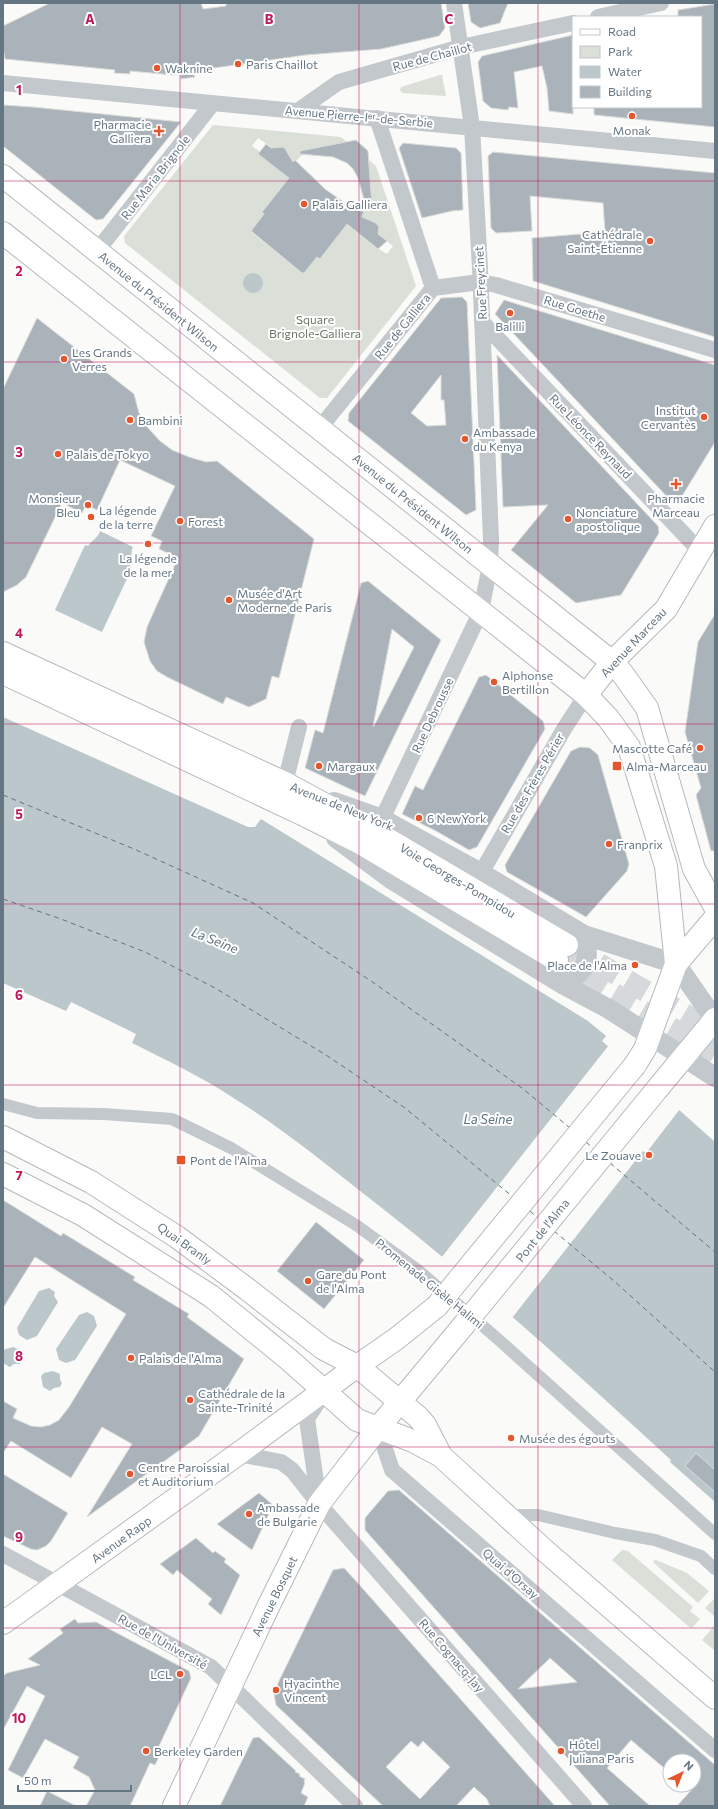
<svg xmlns="http://www.w3.org/2000/svg" width="718" height="1809" font-family="Commissioner,sans-serif">
  <style>
    .green { fill: #dadfd7 }
    .water { fill: #bbc7cb }
    .pier { fill: #fafaf8 }
    .lines { fill: none; stroke-linecap: round; stroke-linejoin: round }
    .ferry { stroke: #60757c; stroke-width: 1; stroke-dasharray: 5 4; stroke-linecap: butt }
    .building { fill: #aab3b9; stroke: #dcdcda; fill-rule: evenodd }
    .primary-tunnel { stroke: #d5d9db; stroke-width: 22; stroke-dasharray: 22 11; stroke-linecap: butt }
    .secondary-casing { stroke: #b3babf; stroke-width: 24 }
    .primary-casing { stroke: #b5babe; stroke-width: 24 }
    .pedestrian { stroke: #c3c8cc; stroke-width: 12 }
    .minor { stroke: #c3c8cc; stroke-width: 16 }
    .tertiary { stroke: #c3c8cc; stroke-width: 20 }
    .secondary { stroke: #fff; stroke-width: 22 }
    .primary { stroke: #fff; stroke-width: 22 }
    .primary-bridge-casing { stroke: #b5babe; stroke-width: 24; stroke-linecap: butt }
    .primary-bridge { stroke: #fff; stroke-width: 22 }
    .grid { fill: none; stroke: #c2185b; stroke-width: 1; stroke-opacity: 0.55 }
    .poi-dot { fill: #e4572e; stroke: #fff; stroke-width: 1.5 }
    .labels { text-anchor: middle; dominant-baseline: central; stroke-width: 4; stroke-linejoin: round; paint-order: stroke }
    .street-label { font-size: 12px; fill: #657683; stroke: #fff }
    .poi-label { font-size: 12px; fill: #657683; stroke: #fff; text-anchor: start }
    .park-label { font-size: 12px; fill: #687a64; stroke: #fff }
    .water-label { font-size: 13px; font-style: italic; fill: #60757c; stroke: #fff }
    .grid-label { font-size: 13px; text-anchor: middle; font-weight: bold; fill: #c2185b; stroke: #fff; stroke-width: 4; stroke-linejoin: round; paint-order: stroke }
  </style>
  <rect width="100%" height="100%" fill="#fafaf8"/>
  <path class="green" d="M440,75H442L446,96L402,93L400,90L401,87Z
    M213,125L341,137L347,142L304,153L292,165L282,147H276L274,149L258,138L252,146L260,152L258,154L292,179L280,189L262,212L264,214L251,232L302,273H304L317,257L320,259L338,236L336,234L345,222L372,245L387,254L393,246L377,233L379,228L376,223L359,218L367,206L369,160L376,166L416,286L327,398H320L125,243L124,236Z
    M622,1550L628,1551L693,1607L690,1611L700,1619L692,1628L688,1626L612,1560Z
    M656,1560L687,1573L709,1591L698,1603L654,1563L653,1561Z
    M715,1598V1617L705,1608Z
    M714,1626L715,1627V1651L702,1640Z"/>
  <path class="water" d="M243 283a10 10 0 1 1 20 0a10 10 0 1 1-20 0Z
    M100,531L133,547C130,553 133,559 130,566L132,568L102,632L55,610L85,545L88,546C92,540 98,538 100,531Z
    M3,717L248,827H255L261,819L588,1021L606,1036L602,1041L715,1142V1502L670,1462L671,1460C574,1371 477,1282 373,1201C327,1165 282,1128 232,1097C200,1076 166,1060 132,1043L136,1034L71,1002L66,1011L3,983Z
    M49,1288L55,1292L54,1296L58,1302L37,1336L27,1340L19,1335L17,1328L39,1291Z
    M87,1312L94,1316L97,1326L75,1360L66,1363L59,1360L56,1349L79,1315Z
    M13,1347L20,1350V1356L22,1360L20,1364H14L10,1367L3,1363V1350Z
    M53,1371L60,1374V1380L62,1383L60,1387L54,1388L50,1391L43,1387L41,1376L44,1373Z"/>
  <path class="pier" d="M609,1045L680,1109L646,1153L652,1157L643,1151L512,1318L441,1258Z"/>
  <g class="lines">
    <path class="ferry" d="M3,795L134,849L253,903L374,983L522,1088L570,1128
      M3,899L61,919L145,952L215,988L326,1055L405,1108L513,1197
      M586,1142L594,1149
      M610,1163L715,1252
      M530,1211L538,1218
      M554,1231L614,1281L715,1372"/>
  </g>
  <path class="building" d="M50,3H201L203,9L226,6V3H441L445,28L439,36L408,43L381,49L306,55L193,71L195,77L181,79L180,74L173,75L130,71V74L114,73L115,70L5,59L3,48V26Z
    M468,3H508L500,23L480,28L471,22Z
    M715,4V127L594,115V107H701V17H678V10Z
    M573,35V114L549,111L547,88L542,66L514,72L518,108L509,107L508,110L491,108L483,101L478,62L482,56Z
    M3,105L33,107L181,122L103,219L96,220L3,146Z
    M356,140L368,151L372,206L366,207L358,178L353,169L347,163L333,157L300,154V151Z
    M403,143L456,148L461,153L463,210L452,211L422,218L399,148Z
    M266,144L271,148L284,147L293,162L295,160L325,189L342,201L364,212L362,217L376,223L379,227L378,234L387,241L378,249L347,224L320,259L317,257L304,273H302L251,231L264,214L262,212L289,178L258,154Z
    M493,152L715,173V337L533,281L532,238L605,232L603,203L530,196L532,231L496,233L491,228L488,156Z
    M462,297L467,302L476,510L466,515L348,421L349,413L441,298ZM441,375V400H444L446,425L427,426L411,413Z
    M504,300L715,365V442L679,501L672,502L495,314Z
    M37,318L134,394L139,413L148,428L160,441L172,450L189,457L206,462L217,461L314,539L279,678L272,676L266,699L249,707L226,697L223,704L167,677L157,671L150,661L144,642L147,627L178,558L159,549L162,541L151,536L175,486L120,460L97,510L86,505L82,513L62,503L26,577L17,585L3,592V389Z
    M497,355L658,526L659,533L621,595L576,603L511,550L548,505L503,507Z
    M368,581L441,640L365,796L305,768L315,730L323,733L361,583ZM392,629L414,647L374,726H373Z
    M715,614V851H711L696,795L701,788L685,732L698,642Z
    M486,675L543,721L545,729L477,847L469,850L436,831L402,814L415,786L423,790L479,677Z
    M580,747L590,748L598,755L629,864L627,871L586,917L507,872L505,865L571,751Z
    M3,1200L61,1236L63,1233L135,1277L133,1280L189,1314L187,1317L244,1359L199,1436L87,1517L132,1444L102,1427L71,1478L11,1441L3,1453V1401L17,1409L13,1418L31,1426L41,1427L50,1425L59,1420L69,1407L126,1314L35,1257L3,1308Z
    M316,1222L364,1260L324,1309L277,1271Z
    M696,1453L715,1470V1492L685,1466Z
    M3,1474L68,1513L51,1541L46,1546L37,1550L31,1549L3,1536Z
    M399,1490L715,1765V1806H677L694,1787V1761H670V1773L631,1740L607,1768L650,1806H610L365,1530V1518L388,1491ZM550,1658L577,1682L518,1689Z
    M259,1493L273,1505L252,1550L217,1524Z
    M196,1538L213,1553L215,1551L226,1559L224,1562L240,1575L221,1615L208,1604L212,1599L177,1570L173,1575L160,1564Z
    M344,1568L356,1581L555,1806H490L487,1799L474,1787L456,1806H383L276,1705L274,1694L278,1683L333,1570ZM411,1741L418,1747L423,1741L450,1767L420,1799L386,1767Z
    M75,1619L78,1623L96,1622L189,1671L191,1678L159,1746L163,1748L155,1765L150,1763L130,1806H86L95,1790L89,1777L73,1768L79,1757L45,1739L23,1778L8,1770L45,1696L27,1686L3,1730V1676L7,1673L40,1665L28,1659L63,1633L60,1629Z
    M259,1737L296,1771L295,1772L300,1774L299,1776L305,1779L304,1782L305,1783L301,1793L308,1797L304,1806H220L253,1738Z
    M47,1791L76,1806H40Z"/>
  <g class="lines">
    <path class="primary-tunnel" d="M570,947L715,1032
      M557,960L715,1054"/>
    <g class="secondary-casing">
      <path id="secondary" d="M586,695L612,662L666,609L715,526
        M676,964L715,918"/>
    </g>
    <g class="primary-casing">
      <path id="primary" d="M3,176L612,662L622,673L647,708L694,869L715,907
        M3,233L586,695L608,718L629,747L666,866L676,964L645,1049L635,1065
        M3,653L285,783L372,830L567,945
        M3,673L302,814L362,844L557,960
        M658,1088L715,1019
        M3,1137L91,1182L177,1237L247,1289L324,1349L357,1366L418,1417L425,1425L441,1456
        M3,1174L83,1215L211,1296L287,1358L357,1420L413,1441L441,1456L543,1549L715,1698
        M3,1623L238,1454L357,1366L396,1339L437,1306
        M174,1806L269,1605L319,1504L378,1428L463,1326"/>
    </g>
    <path class="pedestrian" d="M3,1104L37,1113L104,1114L172,1119L231,1148L356,1225L418,1270L499,1340L715,1534
      M506,1515H538L615,1533L655,1540L701,1556L715,1569"/>
    <path class="minor" d="M598,17L661,3
      M3,83L715,151
      M299,110L339,82L461,47L573,23
      M97,251L213,103
      M433,288L480,282L496,285L715,350
      M482,322L700,551
      M319,429L433,288L377,118
      M285,783L299,727
      M382,819L481,611L490,565L491,540L480,268L472,127L454,3
      M481,873L564,729L586,695
      M378,1428L392,1470L715,1750
      M238,1454L281,1462L292,1470L319,1504L584,1806
      M319,1503L307,1419L321,1397
      M3,1554L211,1667L355,1806"/>
    <path class="tertiary" d="M334,802L382,819L481,873L584,935L676,964L715,1020
      M336,838L391,879L564,985L609,1009L715,1077
      M564,985C588,967 590,964 584,935"/>
    <use href="#secondary" class="secondary"/>
    <use href="#primary" class="primary"/>
    <g class="primary-bridge-casing">
      <path id="primary-bridge" d="M437,1306L635,1065
        M463,1326L658,1088"/>
    </g>
    <use href="#primary-bridge" class="primary-bridge"/>
  </g>
  <path class="grid" d="M180,3V1806M359,3V1806M538,3V1806M3,181H715M3,362H715M3,543H715M3,724H715M3,904H715M3,1085H715M3,1266H715M3,1447H715M3,1628H715"/>
  <g class="poi-dot">
    <circle cx="238" cy="64" r="4"/>
    <circle cx="157" cy="68" r="4"/>
    <circle cx="632" cy="116" r="4"/>
    <path d="M157 125h4v4h4v4h-4v4h-4v-4h-4v-4h4z"/>
    <circle cx="304" cy="204" r="4"/>
    <circle cx="650" cy="241" r="4"/>
    <circle cx="510" cy="313" r="4"/>
    <circle cx="64" cy="359" r="4"/>
    <circle cx="704" cy="417" r="4"/>
    <circle cx="130" cy="420" r="4"/>
    <circle cx="465" cy="439" r="4"/>
    <circle cx="58" cy="454" r="4"/>
    <path d="M674 478h4v4h4v4h-4v4h-4v-4h-4v-4h4z"/>
    <circle cx="88" cy="505" r="4"/>
    <circle cx="91" cy="517" r="4"/>
    <circle cx="568" cy="519" r="4"/>
    <circle cx="180" cy="521" r="4"/>
    <circle cx="148" cy="544" r="4"/>
    <circle cx="229" cy="600" r="4"/>
    <circle cx="494" cy="682" r="4"/>
    <circle cx="700" cy="748" r="4"/>
    <circle cx="319" cy="766" r="4"/>
    <rect x="612" y="761" width="10" height="10" rx="2"/>
    <circle cx="419" cy="818" r="4"/>
    <circle cx="609" cy="844" r="4"/>
    <circle cx="635" cy="965" r="4"/>
    <circle cx="649" cy="1155" r="4"/>
    <rect x="176" y="1155" width="10" height="10" rx="2"/>
    <circle cx="308" cy="1281" r="4"/>
    <circle cx="131" cy="1358" r="4"/>
    <circle cx="190" cy="1400" r="4"/>
    <circle cx="511" cy="1438" r="4"/>
    <circle cx="130" cy="1474" r="4"/>
    <circle cx="249" cy="1514" r="4"/>
    <circle cx="180" cy="1674" r="4"/>
    <circle cx="276" cy="1690" r="4"/>
    <circle cx="146" cy="1751" r="4"/>
    <circle cx="561" cy="1751" r="4"/>
  </g>
  <g class="labels">
    <g class="street-label">
      <text transform="translate(432 56) rotate(-15)">Rue de Chaillot</text>
      <text transform="translate(359 116) rotate(5)">Avenue Pierre-Iᵉʳ-de-Serbie</text>
      <text transform="translate(155 177) rotate(-52)">Rue Maria Brignole</text>
      <text transform="translate(480 283) rotate(-93)">Rue Freycinet</text>
      <text transform="translate(159 301) rotate(39)">Avenue du Président Wilson</text>
      <text transform="translate(575 308) rotate(17)">Rue Goethe</text>
      <text transform="translate(402 326) rotate(-51)">Rue de Galliera</text>
      <text transform="translate(591 436) rotate(46)">Rue Léonce Reynaud</text>
      <text transform="translate(413 503) rotate(39)">Avenue du Président Wilson</text>
      <text transform="translate(633 642) rotate(-47)">Avenue Marceau</text>
      <text transform="translate(432 715) rotate(-65)">Rue Debrousse</text>
      <text transform="translate(532 783) rotate(-60)">Rue des Frères Périer</text>
      <text transform="translate(342 806) rotate(22)">Avenue de New York</text>
      <text transform="translate(458 880) rotate(31)">Voie Georges-Pompidou</text>
      <text transform="translate(542 1230) rotate(-51)">Pont de l'Alma</text>
      <text transform="translate(185 1243) rotate(35)">Quai Branly</text>
      <text transform="translate(430 1283) rotate(39)">Promenade Gisèle Halimi</text>
      <text transform="translate(121 1539) rotate(-36)">Avenue Rapp</text>
      <text transform="translate(511 1573) rotate(41)">Quai d'Orsay</text>
      <text transform="translate(274 1596) rotate(-64)">Avenue Bosquet</text>
      <text transform="translate(163 1641) rotate(29)">Rue de l'Université</text>
      <text transform="translate(452 1655) rotate(49)">Rue Cognacq-Jay</text>
    </g>
    <g class="poi-label">
      <text x="246" y="64">Paris Chaillot</text>
      <text x="165" y="68">Waknine</text>
      <text x="151" y="124" text-anchor="end">Pharmacie<tspan x="151" dy="14">Galliera</tspan></text>
      <text x="632" y="130" text-anchor="middle">Monak</text>
      <text x="312" y="204">Palais Galliera</text>
      <text x="642" y="234" text-anchor="end">Cathédrale<tspan x="642" dy="14">Saint-Étienne</tspan></text>
      <text x="510" y="326" text-anchor="middle">Balilli</text>
      <text x="72" y="352">Les Grands<tspan x="72" dy="14">Verres</tspan></text>
      <text x="696" y="410" text-anchor="end">Institut<tspan x="696" dy="14">Cervantès</tspan></text>
      <text x="138" y="420">Bambini</text>
      <text x="473" y="432">Ambassade<tspan x="473" dy="14">du Kenya</tspan></text>
      <text x="66" y="454">Palais de Tokyo</text>
      <text x="80" y="498" text-anchor="end">Monsieur<tspan x="80" dy="14">Bleu</tspan></text>
      <text x="676" y="498" text-anchor="middle">Pharmacie<tspan x="676" dy="14">Marceau</tspan></text>
      <text x="99" y="510">La légende<tspan x="99" dy="14">de la terre</tspan></text>
      <text x="576" y="512">Nonciature<tspan x="576" dy="14">apostolique</tspan></text>
      <text x="188" y="521">Forest</text>
      <text x="148" y="558" text-anchor="middle">La légende<tspan x="148" dy="14">de la mer</tspan></text>
      <text x="237" y="593">Musée d'Art<tspan x="237" dy="14">Moderne de Paris</tspan></text>
      <text x="502" y="675">Alphonse<tspan x="502" dy="14">Bertillon</tspan></text>
      <text x="692" y="748" text-anchor="end">Mascotte Café</text>
      <text x="327" y="766">Margaux</text>
      <text x="626" y="766">Alma-Marceau</text>
      <text x="427" y="818">6 NewYork</text>
      <text x="617" y="844">Franprix</text>
      <text x="627" y="965" text-anchor="end">Place de l'Alma</text>
      <text x="641" y="1155" text-anchor="end">Le Zouave</text>
      <text x="190" y="1160">Pont de l'Alma</text>
      <text x="316" y="1274">Gare du Pont<tspan x="316" dy="14">de l'Alma</tspan></text>
      <text x="139" y="1358">Palais de l'Alma</text>
      <text x="198" y="1393">Cathédrale de la<tspan x="198" dy="14">Sainte-Trinité</tspan></text>
      <text x="519" y="1438">Musée des égouts</text>
      <text x="138" y="1467">Centre Paroissial<tspan x="138" dy="14">et Auditorium</tspan></text>
      <text x="257" y="1507">Ambassade<tspan x="257" dy="14">de Bulgarie</tspan></text>
      <text x="172" y="1674" text-anchor="end">LCL</text>
      <text x="284" y="1683">Hyacinthe<tspan x="284" dy="14">Vincent</tspan></text>
      <text x="569" y="1744">Hôtel<tspan x="569" dy="14">Juliana Paris</tspan></text>
      <text x="154" y="1751">Berkeley Garden</text>
    </g>
    <g class="park-label">
      <text x="315" y="319">Square<tspan x="315" dy="14">Brignole-Galliera</tspan></text>
    </g>
    <g class="water-label">
      <text transform="translate(215 940) rotate(22)">La Seine</text>
      <text x="488" y="1119">La Seine</text>
    </g>
  </g>
  <g class="grid-label">
    <text x="90" y="24">A</text>
    <text x="269" y="24">B</text>
    <text x="449" y="24">C</text>
    <text x="19" y="95">1</text>
    <text x="19" y="276">2</text>
    <text x="19" y="457">3</text>
    <text x="19" y="638">4</text>
    <text x="19" y="819">5</text>
    <text x="19" y="1000">6</text>
    <text x="19" y="1180">7</text>
    <text x="19" y="1361">8</text>
    <text x="19" y="1542">9</text>
    <text x="19" y="1723">10</text>
  </g>
  <rect width="718" height="1809" fill="none" stroke="#657683" stroke-width="8"/>
  <rect x="572" y="16" width="130" height="92" fill="#ffffff" stroke="#c1c8cd"/>
  <rect x="580" y="29" width="20" height="6" fill="#ffffff" stroke="#c1c8cd"/>
  <text x="608" y="36" font-size="12" fill="#657683">Road</text>
  <rect x="580" y="46" width="20" height="12" fill="#dadfd7" stroke="#c1c8cd"/>
  <text x="608" y="56" font-size="12" fill="#657683">Park</text>
  <rect x="580" y="66" width="20" height="12" fill="#bbc7cb" stroke="#c1c8cd"/>
  <text x="608" y="76" font-size="12" fill="#657683">Water</text>
  <rect x="580" y="86" width="20" height="12" fill="#aab3b9" stroke="#c1c8cd"/>
  <text x="608" y="96" font-size="12" fill="#657683">Building</text>
  <g transform="translate(682 1773) rotate(43)"><circle r="19" fill="#ffffff" stroke="#c1c8cd"/>
  <path d="M0-3L7 15L0 10L-7 15Z" fill="#e4572e"/>
  <text y="-6" font-size="11" font-weight="bold" text-anchor="middle" fill="#657683">N</text>
  </g>
  <path d="M18 1785v6h113v-6" fill="none" stroke="#657683" stroke-width="2"/>
  <text x="24" y="1785" font-size="12" fill="#657683" stroke="#ffffff" stroke-width="3" paint-order="stroke">50 m</text>
</svg>
